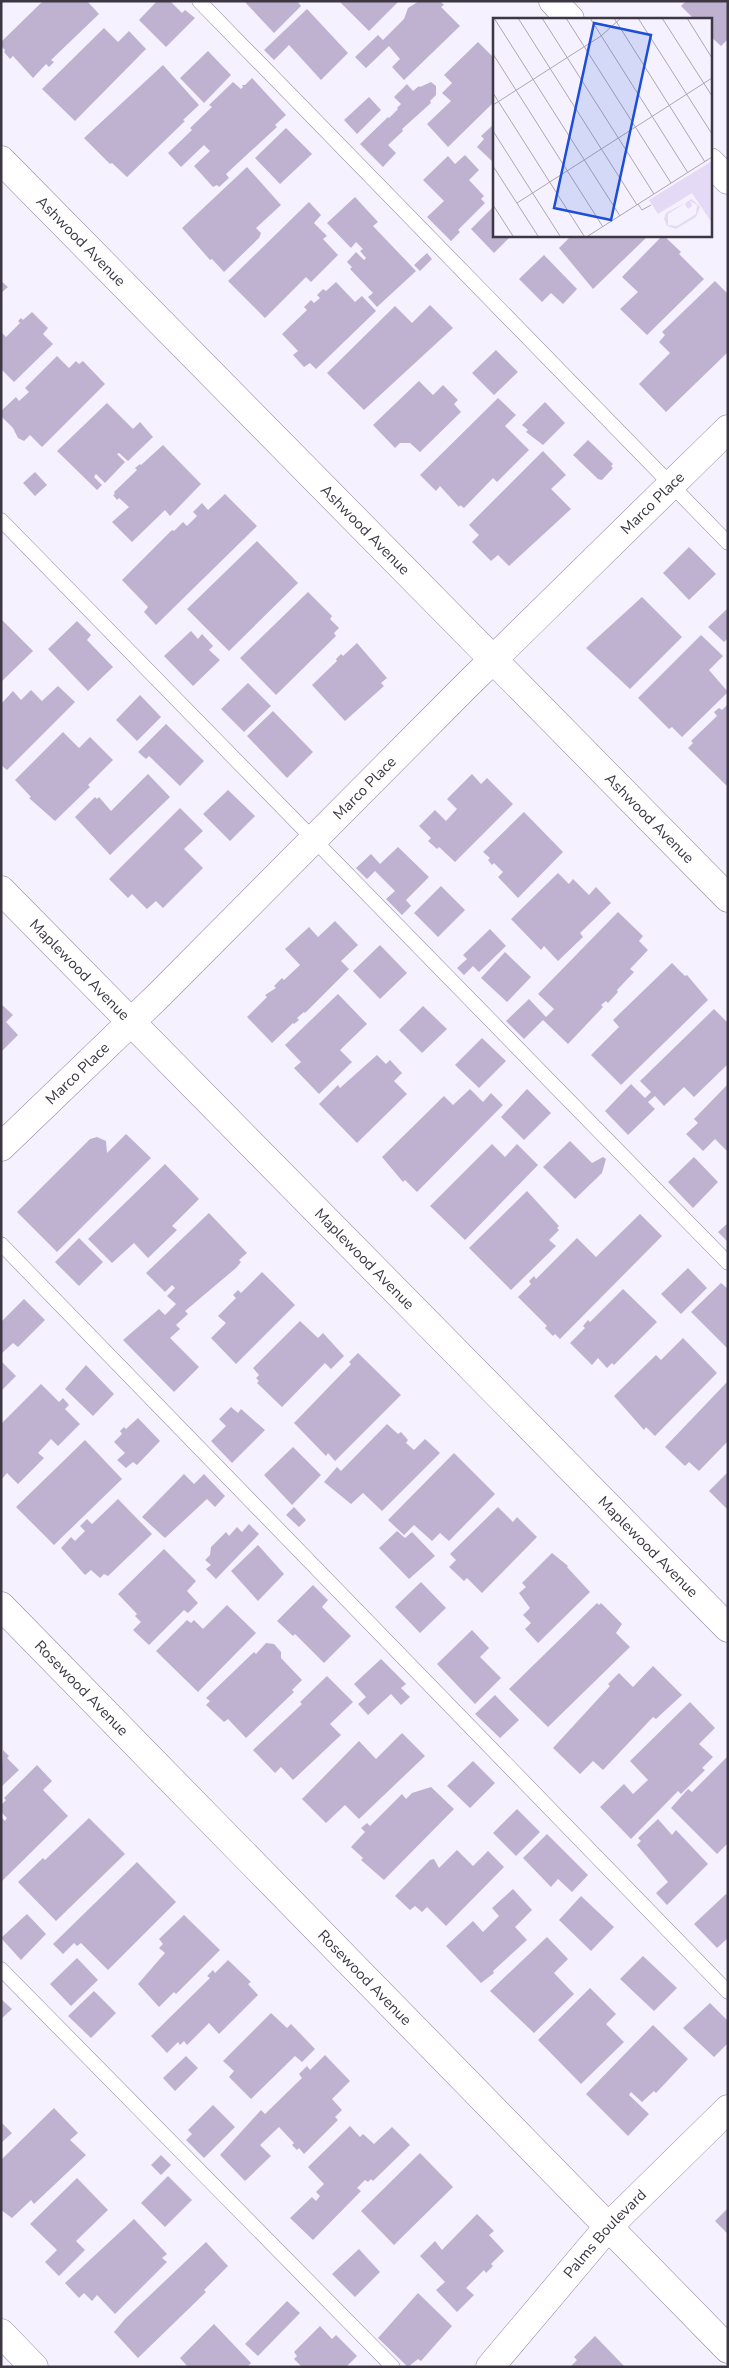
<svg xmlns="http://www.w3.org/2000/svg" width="729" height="2368" font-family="'Nunito Sans',sans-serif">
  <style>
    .building { fill: #beb2d0 }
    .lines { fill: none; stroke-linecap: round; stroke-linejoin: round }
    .service-casing { stroke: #9085a1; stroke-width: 15 }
    .minor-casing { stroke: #9085a1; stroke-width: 29 }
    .tertiary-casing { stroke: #9085a1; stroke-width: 29 }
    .service { stroke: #fff; stroke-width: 14 }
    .minor { stroke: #fff; stroke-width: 28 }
    .tertiary { stroke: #fff; stroke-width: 28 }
    .labels { text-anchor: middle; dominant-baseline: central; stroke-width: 4; stroke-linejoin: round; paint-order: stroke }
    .street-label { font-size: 15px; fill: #3c3743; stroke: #f6f1fe }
    .inset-road { fill: none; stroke: #aca7b3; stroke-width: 1 }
    .view { fill: #1d4ed8; fill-opacity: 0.15; stroke: #1d4ed8; stroke-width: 2.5 }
    .inset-edge { fill: none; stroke: #3c3743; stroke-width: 2.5 }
  </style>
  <rect width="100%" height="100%" fill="#f6f1fe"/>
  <path class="building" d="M43,1H87L99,14L51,60L54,62L49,67L46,64L33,78L13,56L10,59L4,52L5,50L1,46V42Z
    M157,1H170L182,13L185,10L195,18L166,47L139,20Z
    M244,1H297L301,6L274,33Z
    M339,1H399L369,31Z
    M419,1H440L444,5L441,7L460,26L404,80L392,67L400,59L389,46L366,68L355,57L378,35L383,40L404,19L408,8Z
    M686,1H728V39L721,46L710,36V19H694L681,6Z
    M307,9L348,53L321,80L289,45L274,60L264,50Z
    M104,28L118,42L129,31L146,49L75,121L42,89Z
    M478,42L494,58V102L448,147L427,124L451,101L442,93L452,83L444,75Z
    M208,51L231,75L204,103L180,78Z
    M163,65L199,105L183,120L185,121L127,177L112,163L110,164L84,138Z
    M252,78L286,115L275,125L277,127L226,174L229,178L219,187L217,185L213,187L194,166L210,151L204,145L181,167L168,153L192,130L190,128L212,107L209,105L233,82L241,89L243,87L242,85H245Z
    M431,82L436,86V95L430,101L431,103L402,129L403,131L388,145L396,153L383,167L360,144L388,117L389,118L398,109L397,108L401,104L394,97L407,84L413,91L419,86L420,87Z
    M369,97L381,110L357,134L344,120Z
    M494,124V161L493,162L477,147L484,139L481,136Z
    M286,128L312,154L280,184L255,158Z
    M465,155L479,170L469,180L484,196L481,199L485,203L458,230L460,232L451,241L427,217L444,201L423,180L448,156L455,164Z
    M247,167L281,205L256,228L261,233L259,238L224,272L212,259L210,260L182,228Z
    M355,197L378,222L373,226L416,271L377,307L368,297L373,293L350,269L352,267L347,262L356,252L364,260L366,258L360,251L363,249L356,242L351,248L327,223Z
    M309,202L321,215L314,223L327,236L323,239L338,255L311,282L306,277L265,318L228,281Z
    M494,206V235H512L494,253L471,229Z
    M572,235H649L593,289L559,248Z
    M663,235L681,252L679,254L704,279L647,335L620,309L638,292L622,277Z
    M427,253L432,259L420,271L414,265Z
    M544,255L577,289L563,304L551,293L542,302L519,279Z
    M1,281L8,287L1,293Z
    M715,281L728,294V352L666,412L639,384L670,353L659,342L665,335L662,332Z
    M336,282L355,302L362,296L376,311L316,369L310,363L304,367L293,355L298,351L282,334L307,310L304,307L311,300L314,303L320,298L317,295L323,289L326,291Z
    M430,305L453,328L364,410L327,373L395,306L412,323Z
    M32,312L48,328L43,334L53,344L14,382L1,369V332L6,337L20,323L18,321L21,318L23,320Z
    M496,350L518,372L494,395L472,373Z
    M57,356L69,368L76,361L79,364L83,361L105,384L42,447L30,435L24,441L18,438L13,428L1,416V411L16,397L19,401L29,392L25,388Z
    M419,381L433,395L443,385L458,400L454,404L461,412L420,452L410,443H400L395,448L373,425Z
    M498,398L516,415L505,426L529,450L497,482L493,478L464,508L460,505L459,507L440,486L436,491L420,475Z
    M545,402L565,423L543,445L526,432L528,430L522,425Z
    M107,403L133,429L140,422L153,437L128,461L119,453L117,454L125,462L105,483L96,474L94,477L102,485L97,490L57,451Z
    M588,440L613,464L611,466L613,468L602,480L598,479L573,455Z
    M163,445L201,484L170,516L165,510L132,542L112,522L129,507L119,498L117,500L113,495L115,494L114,492L137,470L135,468L140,464L141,465Z
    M543,451L566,475L551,489L571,509L509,566L498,555L491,561L472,542L479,535L469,525Z
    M35,472L47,485L35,496L23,483Z
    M225,494L257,526L156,625L144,612L148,607L122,580L172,530L174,531L183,522L187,526L197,516L193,512L202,503L208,510Z
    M257,541L298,583L229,651L187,609Z
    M689,547L716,574L689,600L663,573Z
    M308,592L332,616L330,619L339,628L334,633L336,636L276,695L240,658Z
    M642,597L682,637L630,689L586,648Z
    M728,608V638L724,642L708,627Z
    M1,619L33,651L1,682Z
    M77,621L91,635L87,640L113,667L88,691L48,649Z
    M191,631L198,639L202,634L213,646L209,650L220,660L193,686L164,656Z
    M701,635L723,656L709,670L728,692L682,737L672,727L669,729L638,698Z
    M357,643L387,678L381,683L384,686L345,721L312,685L337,661L336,659L341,654L343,656Z
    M248,683L271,706L244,732L221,709Z
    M58,686L75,702L7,770L1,765V704L13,691L21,700L31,690L42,701Z
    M140,695L161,717L137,741L116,720Z
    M728,704V787L688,748L693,743L691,741L717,716L714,712L719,708L722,710Z
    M273,711L313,752L287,778L247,736Z
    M166,724L204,761L180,786L149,756L146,759L138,752Z
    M63,732L79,748L90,737L113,760L88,785L90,787L55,821L29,798L31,797L15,780Z
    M148,774L170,797L110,855L75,817L95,797L97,799L99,797L111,811Z
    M472,774L481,784L487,778L513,804L455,862L439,847L437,849L428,841L431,838L419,826L435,810L446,821L457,809L447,799Z
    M228,790L255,816L230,841L203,814Z
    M180,808L203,831L184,849L203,868L163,908L156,901L147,909L132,894L128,898L109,879Z
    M524,812L563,852L518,898L498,877L503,872L494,863L492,865L488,860L490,858L483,852Z
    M398,847L429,877L406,900L411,906L402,915L386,899L395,891L375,871L367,879L356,868L371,854L380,864Z
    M558,873L569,884L573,879L589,895L596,887L611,903L580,933L583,937L558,961L544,946L541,950L511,919Z
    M441,886L465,910L438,937L414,913Z
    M618,912L643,936L639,941L648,950L630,969L634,972L617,990L618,992L608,1003L606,1001L601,1005L603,1007L568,1044L543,1020L554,1009L538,994Z
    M335,921L358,945L341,961L349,969L305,1013L304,1012L297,1018L299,1020L294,1024L293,1023L272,1043L247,1017L267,997L265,995L276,988L274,986L282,978L284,980L300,965L285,949L309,927L318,937Z
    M490,929L506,946L479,972L473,966L464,975L457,968L467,959L463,955Z
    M380,945L407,973L380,999L353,971Z
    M505,952L531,977L507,1002L481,978Z
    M672,963L685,976L687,975L708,1000L621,1085L591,1055L619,1027L613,1020Z
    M338,994L367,1024L340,1050L352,1062L319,1094L294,1068L301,1062L285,1045Z
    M529,999L546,1017L524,1039L506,1021Z
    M1,1004L13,1015L6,1022L18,1035L1,1052Z
    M423,1006L447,1029L422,1053L399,1030Z
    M714,1009L728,1023V1064L694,1097L684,1087L664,1106L655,1096L648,1102L655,1109L628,1135L605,1111L631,1084L645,1098L651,1092L640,1081Z
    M482,1038L506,1061L479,1088L455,1065Z
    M377,1055L386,1064L390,1060L402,1073L394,1081L407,1094L357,1143L319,1104L338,1085L340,1088Z
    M728,1084V1152L715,1139L703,1151L686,1134L698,1123L694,1119Z
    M470,1089L483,1102L491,1093L503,1105L417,1192L405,1180L403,1182L382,1157L444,1096L453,1105Z
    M527,1089L551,1113L524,1140L501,1117Z
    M126,1134L151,1158L57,1252L17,1212L90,1139L97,1137L106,1141L107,1153Z
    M570,1141L592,1163L603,1157L606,1159L602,1173L575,1199L543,1167Z
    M492,1144L505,1157L517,1144L538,1165L465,1240L430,1206Z
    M694,1157L718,1182L693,1208L668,1182Z
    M165,1164L199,1199L172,1226L177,1230L148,1258L134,1243L112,1263L88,1239Z
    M527,1191L559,1226L557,1228L559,1230L549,1240L556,1246L511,1290L469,1248Z
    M209,1213L247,1253L239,1260L241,1262L236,1268L185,1311L188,1314L176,1325L180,1329L170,1338L199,1367L174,1392L123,1340L159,1309L165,1315L176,1304L167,1296L175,1288L172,1285L165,1292L146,1273Z
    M640,1214L662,1236L560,1339L555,1334L553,1336L545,1328L547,1326L518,1297L531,1284L529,1281L534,1276L536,1279L577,1238L596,1257Z
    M728,1223V1242L718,1232Z
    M79,1238L103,1262L79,1286L55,1262Z
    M688,1268L707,1288L681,1314L661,1294Z
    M262,1272L295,1305L236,1364L211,1338L226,1323L218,1316L236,1298L233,1295L238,1290L241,1293Z
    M721,1283L728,1289V1349L691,1312Z
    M623,1289L657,1322L614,1365L612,1363L607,1368L598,1358L592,1365L570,1343L585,1328L583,1326L588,1320L590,1322Z
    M24,1299L45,1320L18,1347L13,1343L1,1354V1322Z
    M300,1321L318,1338L323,1333L344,1356L331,1369L325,1363L282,1407L257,1383L259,1381L256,1378L259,1375L253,1368Z
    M683,1338L717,1373L655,1436L646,1427L644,1430L614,1396L656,1355L661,1360Z
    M358,1353L401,1395L335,1461L328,1453L326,1456L294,1423L351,1364L349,1362Z
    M1,1361L16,1376L1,1391Z
    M86,1365L114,1394L93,1416L65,1389Z
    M728,1381V1441L699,1471L689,1462L685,1466L665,1447Z
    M41,1384L59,1402L63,1398L69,1405L65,1409L80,1424L58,1446L51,1439L38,1453L44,1458L18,1484L7,1473L1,1480V1424Z
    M231,1407L238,1413L241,1409L265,1430L232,1463L211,1441L226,1426L219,1419Z
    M138,1418L160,1441L137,1465L133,1462L126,1468L117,1460L125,1453L114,1442L122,1434L120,1431L124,1427L126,1429Z
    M387,1424L398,1434L401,1432L408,1440L406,1443L414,1450L425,1439L440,1453L382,1511L363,1493L351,1504L324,1482L337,1467L341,1471Z
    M85,1440L122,1479L54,1545L16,1507Z
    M293,1447L321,1475L292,1505L264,1475Z
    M454,1453L495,1494L449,1541L440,1533L432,1541L414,1525L404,1535L388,1520Z
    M728,1472V1510L709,1491Z
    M184,1474L194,1484L204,1474L225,1496L215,1507L207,1499L165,1538L142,1517Z
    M118,1499L152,1534L108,1576L104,1574L100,1578L91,1570L85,1575L61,1548L71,1537L75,1541L85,1531L80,1526L87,1519L92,1524Z
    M294,1507L306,1520L299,1527L286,1515Z
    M498,1507L513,1522L517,1517L537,1537L482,1593L467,1578L464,1581L449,1567L456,1560L450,1554Z
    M249,1524L259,1534L216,1579L206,1569L211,1565L205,1560L210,1555L211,1547L226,1532L229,1536L237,1527L242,1532Z
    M397,1531L405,1538L412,1532L435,1556L409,1579L379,1548Z
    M258,1545L284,1574L258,1601L231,1571Z
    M164,1549L196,1581L187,1591L198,1603L188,1613L184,1610L149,1645L133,1630L141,1622L135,1616L137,1614L118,1594Z
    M552,1553L568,1566L567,1567L590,1592L538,1643L525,1629L531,1623L523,1615L530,1608L519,1593L526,1587L522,1583Z
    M421,1582L446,1608L420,1633L395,1607Z
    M313,1585L328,1600L322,1607L351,1636L324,1663L295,1634L293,1636L277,1621Z
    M597,1603L599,1605L601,1603L622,1624L616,1633L630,1647L548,1727L509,1689Z
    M227,1605L256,1633L198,1692L156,1651L187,1620L191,1623L194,1620L203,1629Z
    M472,1630L489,1648L480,1657L501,1678L475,1704L437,1664Z
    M266,1643L274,1644L281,1652V1658L302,1680L292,1690L294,1692L246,1738L228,1719L224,1722L206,1705L210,1701L206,1698L254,1652L256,1654Z
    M381,1659L406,1684L401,1688L410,1697L401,1705L391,1694L368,1715L358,1704L366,1697L354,1684Z
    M653,1666L682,1695L656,1719L653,1717L603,1770L593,1761L580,1774L553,1748L610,1686L608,1684L619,1673L633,1687Z
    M327,1676L353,1702L330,1724L341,1735L293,1780L281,1767L275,1773L253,1750L302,1704L300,1702Z
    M495,1695L519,1720L500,1738L475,1714Z
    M690,1702L715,1728L699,1744L713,1757L702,1768L705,1770L681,1794L678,1791L631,1839L600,1807L624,1784L633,1794L648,1780L630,1761Z
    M402,1733L425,1756L359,1819L345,1805L326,1823L302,1799L359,1741L376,1759Z
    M3,1750L9,1756L7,1758L19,1770L1,1787Z
    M728,1756V1843L717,1854L671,1808L688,1789L692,1792Z
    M473,1761L495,1783L470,1808L447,1786Z
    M37,1765L52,1781L43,1790L68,1816L1,1882V1817L5,1821L7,1818L1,1812V1805L6,1800L4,1798Z
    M431,1787L454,1809L384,1880L361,1860L363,1858L351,1847L365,1832L361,1828L367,1823L370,1826L402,1794L406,1799L412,1793Z
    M517,1809L540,1832L516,1856L493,1833Z
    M89,1818L125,1854L56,1921L18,1882L43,1858L45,1860Z
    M658,1819L672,1835L676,1830L708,1864L667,1905L656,1893L668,1882L637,1845L641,1841L638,1838Z
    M547,1834L588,1875L572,1892L558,1879L551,1887L523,1858Z
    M457,1850L473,1866L488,1851L504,1867L446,1926L427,1907L422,1912L415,1906L410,1910L395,1896L430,1860L434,1859L439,1868Z
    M137,1862L176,1902L108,1970L81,1943L77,1946L74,1943L63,1954L53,1944Z
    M513,1889L532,1910L515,1927L527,1940L493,1971L494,1973L481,1983L446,1946L473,1921L483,1932L499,1916L492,1908Z
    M726,1894L728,1896V1938L717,1948L694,1924Z
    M581,1896L614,1927L591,1951L559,1920Z
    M27,1914L46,1934L21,1960L1,1938Z
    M184,1915L220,1950L176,1994L174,1992L159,2007L138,1984L165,1953L159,1948L163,1944L159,1939Z
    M547,1937L568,1959L554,1973L574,1994L534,2033L490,1991Z
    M643,1956L677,1988L654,2011L620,1979Z
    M77,1958L98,1980L71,2006L50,1984Z
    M228,1960L251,1982L248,1984L258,1995L219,2034L209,2023L187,2045L184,2041L180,2045L178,2042L167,2053L151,2036L210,1978L207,1976L213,1970L215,1973Z
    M590,1988L616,2014L606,2024L624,2042L581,2084L538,2040Z
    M94,1991L116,2013L91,2038L68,2016Z
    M1,1999L12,2009L1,2019Z
    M710,2003L728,2021V2043L714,2057L683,2028Z
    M271,2013L287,2028L291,2024L315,2049L302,2062L295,2056L251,2099L229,2077L234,2071L223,2061Z
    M653,2025L688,2059L656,2093L654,2091L642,2102L631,2092L629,2095L649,2114L628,2136L586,2094Z
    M325,2055L350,2081L332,2099L342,2110L335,2117L338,2120L304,2154L299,2148L297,2150L292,2145L294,2143L279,2127L260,2145L271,2156L245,2181L220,2155L261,2110L265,2114L302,2078L299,2074L307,2066L310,2070Z
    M186,2056L198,2068L175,2091L163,2078Z
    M213,2105L235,2127L204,2158L186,2140L192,2134L188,2130Z
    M54,2108L78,2133L70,2140L86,2155L34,2204L31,2200L12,2218L1,2210V2160Z
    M1,2122L12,2133L1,2143Z
    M350,2126L360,2137L363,2134L374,2144L392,2127L410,2145L373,2181L371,2179L368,2182L365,2180L357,2188L361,2191L313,2240L290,2218L312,2197L316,2201L320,2196L316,2192L324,2184L308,2167Z
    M420,2153L453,2187L394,2245L361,2211Z
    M161,2155L171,2165L161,2175L151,2165Z
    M168,2176L192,2200L165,2227L141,2203Z
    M77,2178L108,2210L76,2241L85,2250L59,2276L45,2262L57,2250L30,2224Z
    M728,2208V2234L715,2221Z
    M477,2214L494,2231L489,2235L504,2251L491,2264L493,2266L486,2273L484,2270L466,2288L474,2295L457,2312L436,2290L445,2282L420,2256L435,2241L442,2250Z
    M134,2219L167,2254L162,2258L167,2262L115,2314L97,2295L92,2301L84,2293L79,2298L65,2283Z
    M206,2242L228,2266L204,2290L206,2292L138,2358L114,2332L125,2319Z
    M359,2249L380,2272L355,2297L332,2274Z
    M418,2293L452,2326L421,2361L418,2359L408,2367L378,2338Z
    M287,2301L300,2313L258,2356L245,2344Z
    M214,2324L251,2363L247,2367H188L180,2358Z
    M320,2326L332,2339L336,2335L357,2356L346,2367H302L294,2359L297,2356L294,2352Z
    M595,2336L625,2367H570L577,2360L574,2357Z"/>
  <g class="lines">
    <g class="service-casing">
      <path id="service" d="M199,1L728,543
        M1,520L728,1263
        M1,1244L728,1992
        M1,1969L393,2367"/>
    </g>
    <g class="minor-casing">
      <g id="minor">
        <path d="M553,1L570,19"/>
        <path id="s1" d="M1,160L728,898"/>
        <path d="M710,162L728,180"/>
        <path id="s2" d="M1,890L728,1628"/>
        <path id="s3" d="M1,1147L159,995L466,686L728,429"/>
        <path id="s4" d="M1,1606L728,2349"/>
        <path d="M1,2333L34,2367"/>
      </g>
    </g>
    <g class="tertiary-casing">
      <g id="tertiary">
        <path id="s5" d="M490,2367L608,2227L728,2109"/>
      </g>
    </g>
    <use href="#service" class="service"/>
    <use href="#minor" class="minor"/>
    <use href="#tertiary" class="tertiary"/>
  </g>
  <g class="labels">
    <g class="street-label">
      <text stroke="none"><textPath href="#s1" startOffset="114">Ashwood Avenue</textPath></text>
      <text stroke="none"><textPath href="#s3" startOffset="916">Marco Place</textPath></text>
      <text stroke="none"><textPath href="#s1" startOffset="519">Ashwood Avenue</textPath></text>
      <text stroke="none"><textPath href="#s3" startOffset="511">Marco Place</textPath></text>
      <text stroke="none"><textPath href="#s1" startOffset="924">Ashwood Avenue</textPath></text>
      <text stroke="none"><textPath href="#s2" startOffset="112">Maplewood Avenue</textPath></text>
      <text stroke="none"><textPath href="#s3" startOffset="106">Marco Place</textPath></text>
      <text stroke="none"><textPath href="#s2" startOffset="518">Maplewood Avenue</textPath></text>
      <text stroke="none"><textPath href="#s2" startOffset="922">Maplewood Avenue</textPath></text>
      <text stroke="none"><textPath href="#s4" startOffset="115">Rosewood Avenue</textPath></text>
      <text stroke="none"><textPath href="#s4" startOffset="520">Rosewood Avenue</textPath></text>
      <text stroke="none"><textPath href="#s5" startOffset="176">Palms Boulevard</textPath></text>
    </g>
  </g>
  <g transform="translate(493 18)">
    <rect width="219" height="219" fill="#f6f1fe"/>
    <path d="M219,143V205L199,175L165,196L156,182ZM199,181L207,189L203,199L183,211L174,208L171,201L173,195ZM197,183L204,187L203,196L184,208L175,207V196L195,183L192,186L195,191L199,188Z" fill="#e4daf5" fill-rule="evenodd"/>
    <path class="inset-road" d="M1,0L127,198M25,0L144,187M49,0L161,176M73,0L178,165M97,0L195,155M121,0L212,144M145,0L219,116M169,0L219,78M194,0L219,40M0,36L110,209M0,75L91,218M0,87L108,18L128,0M0,113L67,218M0,148L45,218M24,185L219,60M145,186L149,192L158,187M0,187L20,218M95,218L219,139"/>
    <path class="view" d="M101,5L158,17L118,202L61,190Z"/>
    <rect width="219" height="219" class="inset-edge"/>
  </g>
  <rect width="729" height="2368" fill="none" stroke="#3c3743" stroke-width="5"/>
</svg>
